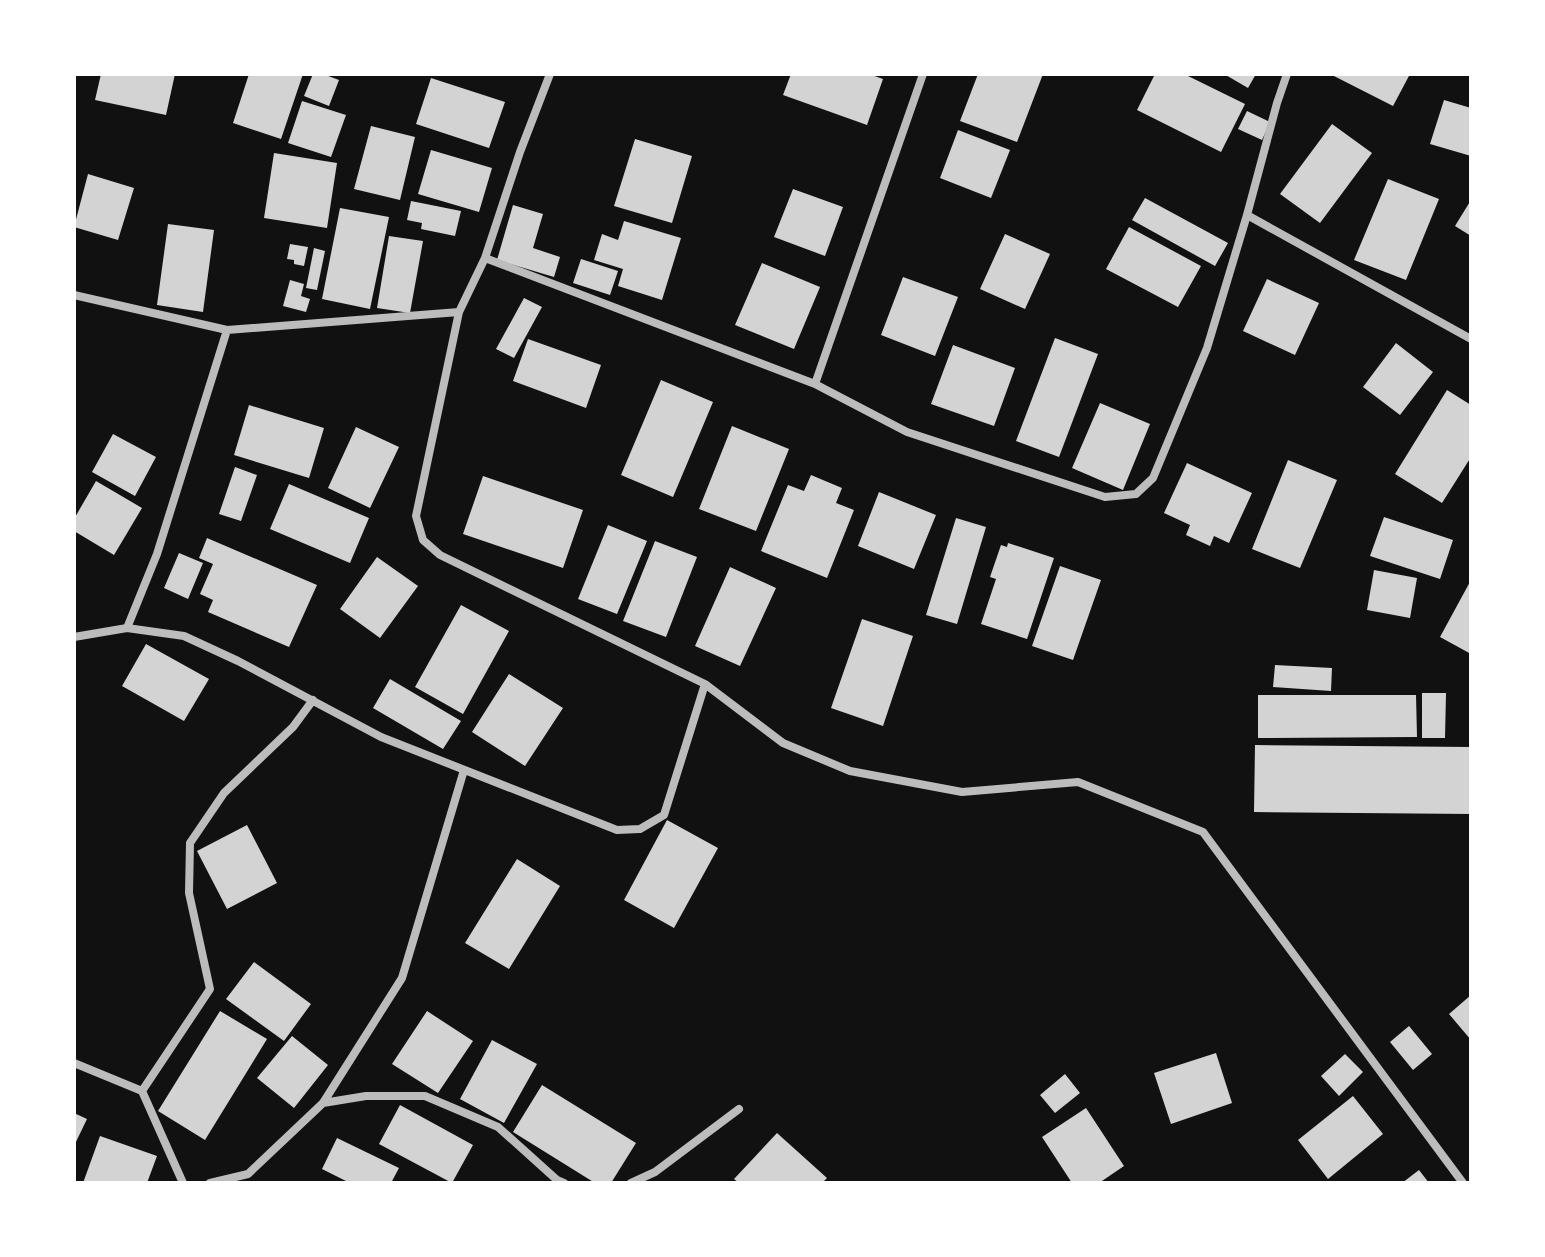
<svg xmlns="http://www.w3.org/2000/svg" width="1545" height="1257" font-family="Barlow,sans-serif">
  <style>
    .building { fill: #d3d3d3 }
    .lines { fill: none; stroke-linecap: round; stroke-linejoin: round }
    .minor { stroke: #bcbcbc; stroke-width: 8 }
  </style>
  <rect width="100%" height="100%" fill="#111"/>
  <path class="building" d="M101,74H175L166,115L95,100Z
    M249,74H303L281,139L233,123Z
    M313,74H323L339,80L329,106L304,96Z
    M791,74H869L883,79L867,125L783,95Z
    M978,74H1043L1017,142L960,121Z
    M1155,74H1184L1245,104L1221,152L1137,110Z
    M1224,74H1256L1248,88Z
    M1330,74H1410L1393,106Z
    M431,78L505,102L489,148L416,124Z
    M1444,100L1471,108V156L1430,144Z
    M302,101L346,115L331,157L288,143Z
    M1247,111L1270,122L1262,140L1238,129Z
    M1332,124L1372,153L1320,223L1280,194Z
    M371,126L415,137L400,200L354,189Z
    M958,130L1010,150L991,198L940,178Z
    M635,139L692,156L672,223L614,206Z
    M431,150L492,168L479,212L418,194Z
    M274,153L337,163L327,228L264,218Z
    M88,174L134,188L118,240L74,227Z
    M1388,179L1439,199L1406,280L1354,260Z
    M793,189L843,207L825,256L774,237Z
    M1145,198L1228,243L1215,266L1132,220Z
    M1471,200V236L1455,226Z
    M411,201L461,211L455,236L421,229L422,223L407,220Z
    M513,205L543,214L533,248L560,257L554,277L497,260Z
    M340,208L389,217L370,309L322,299Z
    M624,221L681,238L662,300L618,286L623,269L594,260L602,234L618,240Z
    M168,224L214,230L203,312L157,305Z
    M1129,227L1201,266L1178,307L1106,269Z
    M1005,234L1050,254L1025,309L980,289Z
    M389,236L423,241L410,313L377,308Z
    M290,244L308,247L304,266L294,264V260L287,259Z
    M314,248L325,251L317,290L306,288Z
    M581,259L618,271L610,295L573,283Z
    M762,263L820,287L794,349L735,325Z
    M903,277L958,297L935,356L881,335Z
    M1267,279L1319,303L1295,355L1243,331Z
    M290,280L304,284L301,296L310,299L306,312L283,306Z
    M524,298L542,307L514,358L496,349Z
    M1055,338L1098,354L1059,457L1016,441Z
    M528,339L601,365L586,408L513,381Z
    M1396,343L1433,372L1400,415L1363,387Z
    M953,345L1015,368L994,426L931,404Z
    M661,380L713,402L673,497L621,475Z
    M1447,390L1471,405V457L1442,503L1395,474Z
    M1100,403L1150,424L1123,490L1072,468Z
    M249,405L324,428L309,478L234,455Z
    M732,426L789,449L756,531L699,509Z
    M356,427L399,447L370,508L328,488Z
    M113,434L156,457L135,496L92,472Z
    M1288,460L1337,480L1300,568L1252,549Z
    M1187,463L1252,493L1229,543L1214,536L1210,546L1186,535L1190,525L1164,513Z
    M235,467L257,475L241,521L219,514Z
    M811,475L842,488L836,503L854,510L827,578L761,551L788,485L804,491Z
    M483,476L583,510L563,568L463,534Z
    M96,481L142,508L114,555L74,531V519Z
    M289,484L369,518L350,563L270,529Z
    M879,492L936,515L914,569L858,546Z
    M1384,517L1453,540L1440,579L1370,556Z
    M956,518L986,527L957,624L926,615Z
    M608,525L647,541L617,614L578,599Z
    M207,538L317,585L289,647L208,612L213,600L200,594L213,564L199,558Z
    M655,541L697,557L666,637L623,621Z
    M1008,543L1054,558L1027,639L981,624L996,579L990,577L1001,545L1007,547Z
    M179,553L203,563L188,599L164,588Z
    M377,557L418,586L380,638L340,609Z
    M1060,566L1101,580L1073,660L1032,646Z
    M730,567L776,588L740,666L695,646Z
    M1374,570L1417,578L1410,618L1367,610Z
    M1471,580V654L1440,637Z
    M461,605L509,631L463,714L415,687Z
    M862,619L913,636L883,726L831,708Z
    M146,644L209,679L184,721L122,686Z
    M1275,665L1332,668L1331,691L1273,687Z
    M509,674L563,708L525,766L472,732Z
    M390,679L461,721L443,749L373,708Z
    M1422,693H1446L1445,738H1422Z
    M1258,695H1416L1417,737L1258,738Z
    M1255,745L1471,747V814L1254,812Z
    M667,820L718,848L674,928L624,900Z
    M247,825L277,883L227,909L197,851Z
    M517,859L560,886L509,969L465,943Z
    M254,962L311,1004L284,1041L226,999Z
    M1471,995V1040L1449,1014Z
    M220,1011L267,1039L205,1140L158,1111Z
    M427,1011L473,1041L438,1093L392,1064Z
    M1409,1026L1432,1054L1413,1070L1390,1042Z
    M292,1036L328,1065L294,1108L257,1078Z
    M492,1040L537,1064L504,1123L460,1099Z
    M1216,1053L1232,1103L1171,1124L1154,1073Z
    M1345,1054L1363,1072L1339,1096L1321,1076Z
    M1065,1074L1080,1093L1055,1113L1040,1095Z
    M542,1085L636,1143L611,1183H595L513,1132Z
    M1353,1096L1383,1134L1328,1179L1298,1140Z
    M400,1105L473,1145L452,1183L379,1144Z
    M1086,1108L1124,1166L1099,1183H1072L1042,1137Z
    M74,1113L87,1119L74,1146Z
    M777,1133L827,1178L822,1183H739L734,1179Z
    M100,1136L157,1156L147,1183H83Z
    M337,1138L399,1168L391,1183H350L322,1169Z
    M1419,1170L1429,1183H1402Z"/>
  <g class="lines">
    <path class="minor" d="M550,74L520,152L485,258L459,312L416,516L423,540L440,555L705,684L783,743L850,771L962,792L1078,782L1203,832L1463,1183
      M1247,215L1471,339
      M485,258L815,384L907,432L1105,497L1136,494L1153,478L1207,348L1247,215L1277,103L1287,74
      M74,295L227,330L459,312
      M815,384L923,74
      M127,628L157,554L227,330
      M74,637L127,628L184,636L238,661L381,737L617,830L640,829L664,815L705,684
      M74,1063L142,1091L183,1183
      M142,1091L210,989L189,893L190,843L224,793L293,727L313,700
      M323,1103L366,1096H425L498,1127L557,1180L564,1183
      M210,1183L248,1174L323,1103L402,978L464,770
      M631,1183L655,1172L739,1109"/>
  </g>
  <rect width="1545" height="1257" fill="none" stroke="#ffffff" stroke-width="152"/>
</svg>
